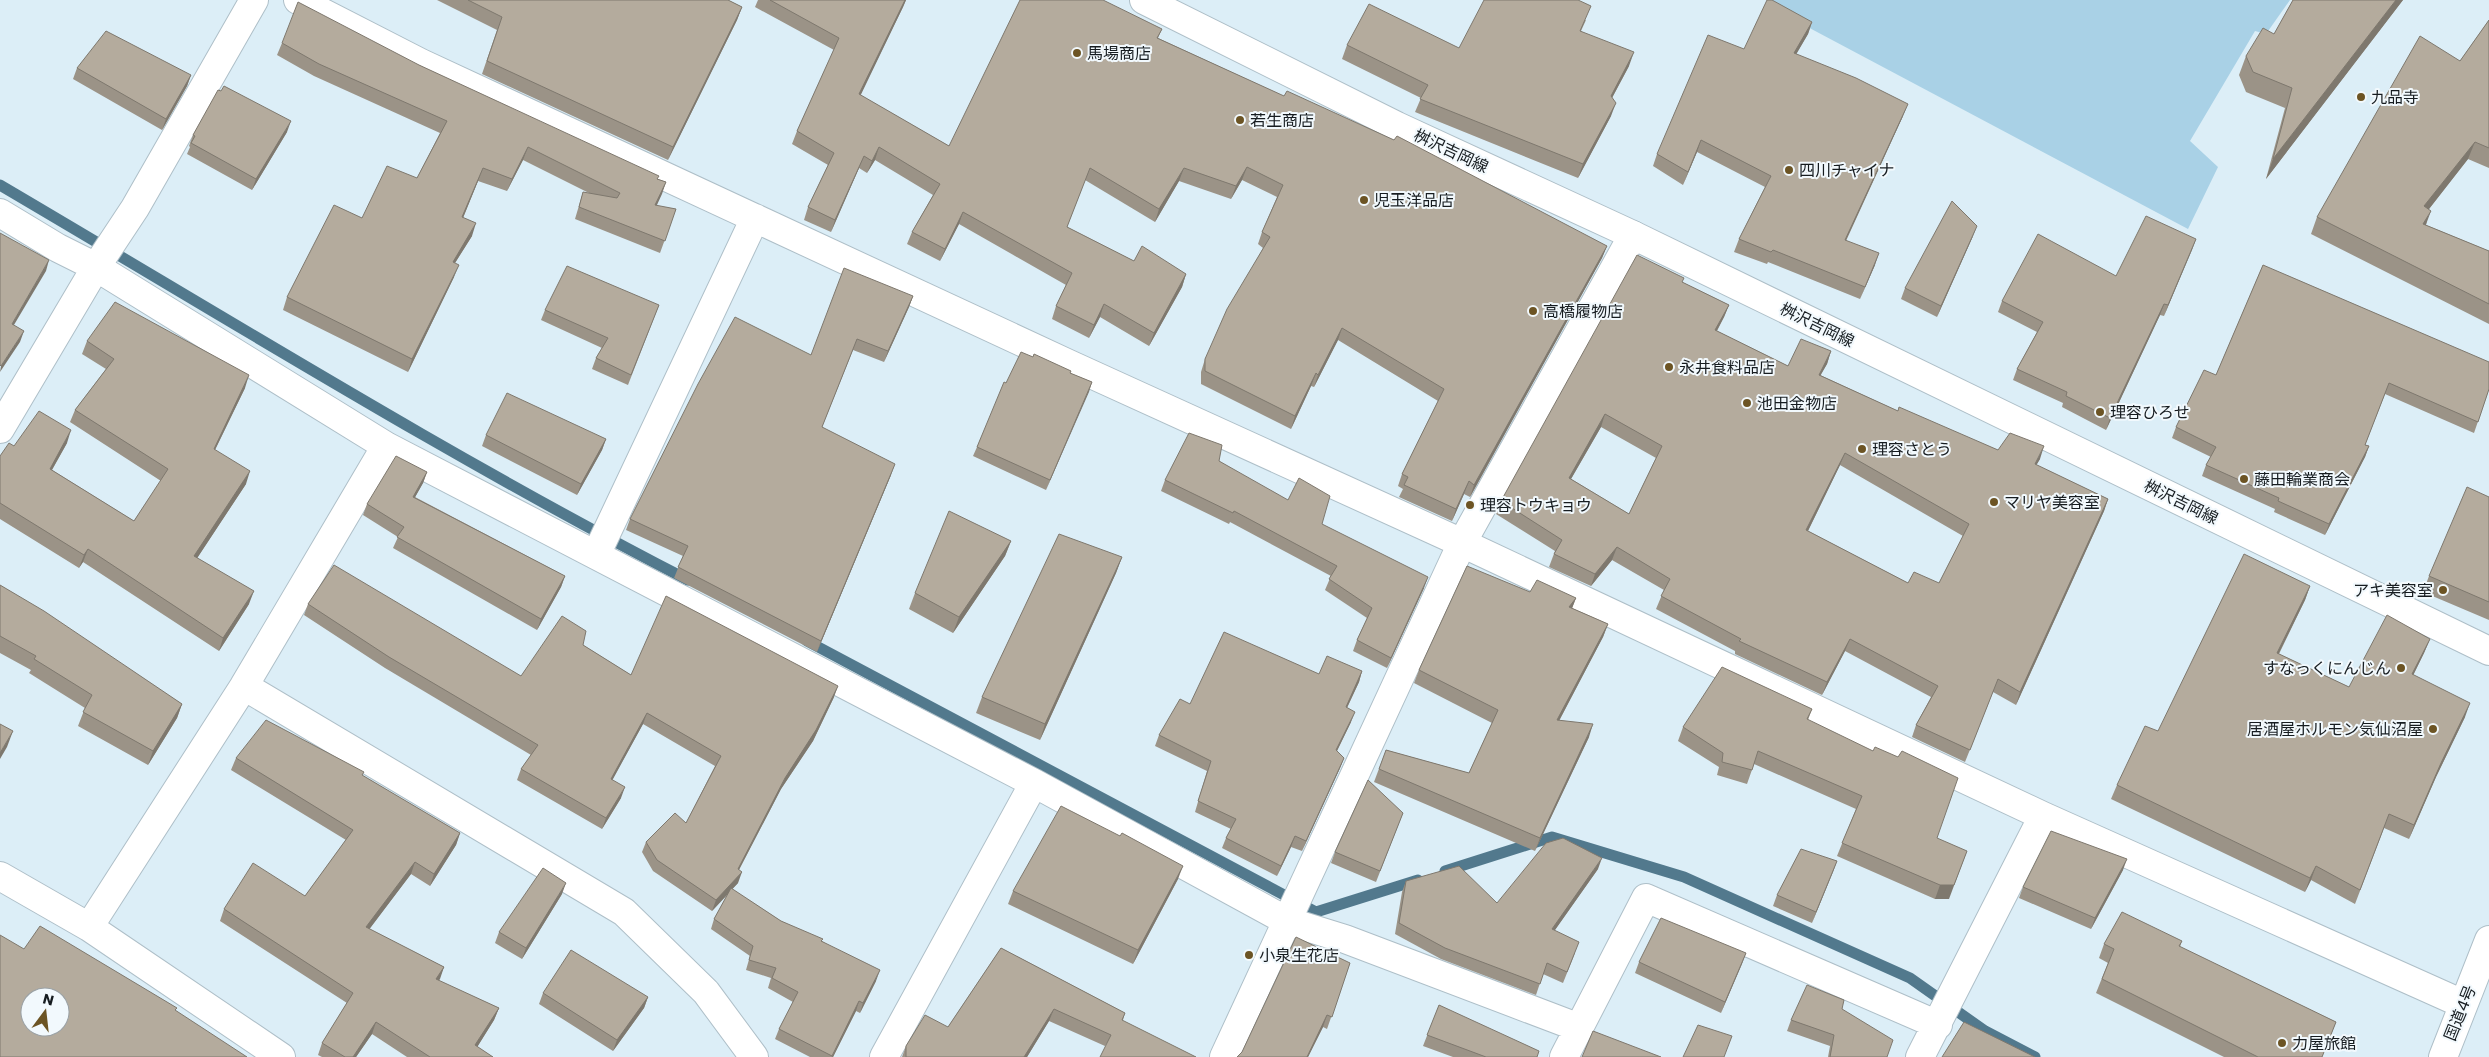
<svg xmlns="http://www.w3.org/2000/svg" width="2489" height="1057" font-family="Poppins,'Noto Sans JP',sans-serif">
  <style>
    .green { fill: #a9d1e6 }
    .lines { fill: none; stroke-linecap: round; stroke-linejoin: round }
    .stream { stroke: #52798d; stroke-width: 11 }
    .minor-casing { stroke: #aebfc8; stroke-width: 30 }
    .major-casing { stroke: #aebfc8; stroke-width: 30 }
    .highway-casing { stroke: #aebfc8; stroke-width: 30 }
    .minor { stroke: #fff; stroke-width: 28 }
    .major { stroke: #fff; stroke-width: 28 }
    .highway { stroke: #fff; stroke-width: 28 }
    .wall { fill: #9b9387; fill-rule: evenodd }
    .shaded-wall { fill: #7e786e }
    .building { fill: #b4ab9d; stroke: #7e786e; fill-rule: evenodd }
    .poi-dot { fill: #6c5424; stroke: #f2f9fd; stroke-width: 2 }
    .labels { text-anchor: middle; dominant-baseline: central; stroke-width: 4; stroke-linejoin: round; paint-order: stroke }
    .poi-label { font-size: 16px; fill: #161c20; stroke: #f2f9fd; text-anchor: start }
    .street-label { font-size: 16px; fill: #161c20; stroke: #f2f9fd }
  </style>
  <rect width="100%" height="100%" fill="#dceef7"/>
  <path class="green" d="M1769,0H2290L2266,34L2255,31L2190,141L2218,167L2188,229L1766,5Z"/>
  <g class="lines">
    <path class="stream" d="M0,185C228,319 453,459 688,580
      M807,641L1316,912L1418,880
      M1445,871L1552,837L1684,877L1910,978L1985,1031L2035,1057"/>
    <g class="minor-casing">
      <path id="minor" d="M298,0L421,63L1069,364L1462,543L2043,816L2463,1004
        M0,213L58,248L96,267L386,446L1034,783L1287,921L1345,939L1577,1027
        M0,429L96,267L135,208L254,0
        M596,555L755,218
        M244,686L624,912L706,992L754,1057
        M0,876L89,927L281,1057
        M89,927L244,686L386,446
        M884,1057L1034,783
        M1224,1057L1462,543L1633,235
        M1564,1057L1646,898L1938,1025
        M1920,1057L2043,816"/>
    </g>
    <g class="major-casing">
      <path id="major" d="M1144,0L1397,126L1633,235L2489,651"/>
    </g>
    <g class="highway-casing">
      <path id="highway" d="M2443,1057L2489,940"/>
    </g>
    <use href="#minor" class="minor"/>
    <use href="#major" class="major"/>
    <use href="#highway" class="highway"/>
  </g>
  <path class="wall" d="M437,0H728L742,7L737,20L668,160L482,74L497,30Z
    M758,0H906L903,7L860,95L949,146L1162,29L1158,38L1607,246L1602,258L1470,497L1464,494L1452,521L1399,497L1403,489L1398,486L1402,474L1438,401L1338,340L1314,387L1311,386L1291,429L1201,384V372L1205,359L1263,248L1258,244L1262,232L1277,197L1242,180L1231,199L1179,181L1155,222L1085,180L1067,227L1134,261L1186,274L1182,287L1149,346L1100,317L1089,338L1052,319L1056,306L1066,285L959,224L940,261L907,244L912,232L933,195L875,160L867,173L859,168L831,232L804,220L808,207L828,165L792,144L797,131L834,50L755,7Z
    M2293,0H2403L2266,179L2285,108L2246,92L2239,75L2246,56L2274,34Z
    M1586,20L1581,31L1629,66L1612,98L1611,116L1578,178L1415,112L1421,98L1342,59L1347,45L1459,48Z
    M2489,20V168L2468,159L2429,209L2426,225L2489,251V324L2311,234L2317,217L2460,61Z
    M1812,22L1808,34L1796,54L1903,116L1846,241L1875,265L1860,299L1768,262L1767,264L1734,252L1739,239L1765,187L1697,152L1683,185L1653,166L1657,154L1744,49Z
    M282,43L419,65L658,179L666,182L656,206L676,209L660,253L575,219L583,192L591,194L523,160L507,191L478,181L463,218L472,236L455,263L454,277L408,372L283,310L287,297L362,218L417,178L440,133L314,76L277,55Z
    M77,68L191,75L187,86L162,130L73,79Z
    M287,132L252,190L187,154L190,147L189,146L193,135Z
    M1973,236L1937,317L1901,299L1905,288Z
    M2196,239L2164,316L2160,315L2106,430L2062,407L2063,403L2013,380L2017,369L2037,332L1998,312L2002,301L2116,276Z
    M2263,265L2489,389L2474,433L2385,394L2365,445L2369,446L2365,457L2325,535L2274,512L2275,509L2202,476L2206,465L2211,457L2172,438L2176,427L2216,375Z
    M1682,282L1729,305L1724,317L1717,331L1788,366L1831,351L1827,364L1820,375L1898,411L1998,450L2040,459L2036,465L2108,499L2104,511L2016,705L1993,692L1965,762L1912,737L1916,725L1931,697L1845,651L1822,695L1735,654V651L1656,609L1664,590L1612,560L1591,586L1549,567L1555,551L1496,514L1501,501ZM1601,427L1656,458L1629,514L1571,479ZM1840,465L1963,536L1939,583H1908L1808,531Z
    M913,296L909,307L884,362L853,350L822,427L891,475L817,652L674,578L683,556L626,530L630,519L811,355Z
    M659,305L628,385L592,369L596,358L602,348L541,320L545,310Z
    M87,341L245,388L215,450L246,484L197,558L249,604L219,651L83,562L79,568L0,519V456L14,446L67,443L52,470L134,521L161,481L70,422L75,410L106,369L82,354Z
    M1070,373L1092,382L1046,490L973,456L977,447L1006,383Z
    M486,435L606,439L602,450L577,495L482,446Z
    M1219,461L1424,588L1387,668L1353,651L1357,640L1367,618L1325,590L1331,576L1230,522L1229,524L1161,491L1165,480Z
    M427,472L423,483L415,497L565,576L561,587L537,630L393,548L398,537L363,515L367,504Z
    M2489,497V620L2423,592L2429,576Z
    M1011,541L1005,556L953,633L909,609L915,593Z
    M1122,557L1116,573L1040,740L976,713L982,697Z
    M0,585L182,704L177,718L148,765L78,726L85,708L29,673L31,670L0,653Z
    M2310,586L2305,600L2279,654L2349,687L2430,639L2424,653L2413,675L2465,717L2436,777L2409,839L2384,828L2355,904L2311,880L2305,892L2111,799L2117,785L2158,731Z
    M1530,592L1576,598L1572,608L1608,624L1603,637L1559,721L1589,737L1535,851L1374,782L1386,750L1469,773L1492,723L1414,683L1419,670Z
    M308,604L521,676L583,645L631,675L834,697L813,741L781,789L739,870L738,883L732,889L781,921L822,941L876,981L860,1013L856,1011L833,1057H810L775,1039L779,1029L793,1002L768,988L771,978L746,970L750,956L711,929L714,919L728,894L712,911L653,871L642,852L646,842L686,823L715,766L643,724L612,780L621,798L602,829L517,780L521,769L531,755L385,668L304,615Z
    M1362,671L1359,682L1347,708L1351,722L1337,751L1344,758L1340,768L1302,851L1291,847L1277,876L1222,848L1226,838L1231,829L1195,812L1207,771L1155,746L1159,735L1190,704L1319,674Z
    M1812,709L1808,720L1937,838L1949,899H1935L1837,856L1856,809L1754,764L1747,784L1717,775L1719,767L1678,741L1683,727Z
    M236,758L363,776L460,833L456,845L430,886L411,874L369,929L444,967L438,981L499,1008L494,1020L477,1047L493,1057H407L372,1034L356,1057H322L318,1055L322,1043L347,1003L220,921L224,909L305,896L346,840L231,770Z
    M1403,813L1376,882L1331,863L1335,852Z
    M1837,861L1812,923L1773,906L1777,895Z
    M1598,869L1554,931L1575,953L1563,983L1543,974L1536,995L1441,959L1395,934L1402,892L1406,881L1497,903Z
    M2123,870L2091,929L2019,898L2023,887Z
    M1178,879L1133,964L1008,904L1013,891Z
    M562,894L522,959L495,943L499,932Z
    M2182,941L2180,947L2336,1022L2322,1057H2224L2096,993L2108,963L2099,958L2104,944Z
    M1001,948L1125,1013L1123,1020L1105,1046L1049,1021L1027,1057H902L906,1046L948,1027Z
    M1746,953L1721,1013L1635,973L1639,962Z
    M1350,963L1327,1029L1323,1027L1308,1057H1237Z
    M543,993L648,997L644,1008L613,1051L539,1004Z
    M1439,1005L1537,1057H1453L1423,1046Z
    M1842,1009L1887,1057H1828L1830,1046L1787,1031L1791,1020Z"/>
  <path class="shaded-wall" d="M905,0H906L903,7L855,107L859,94Z
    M2396,0H2403L2266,179L2273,159Z
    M742,7L737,20L668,160L673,147Z
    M1812,22L1808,34L1790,65L1794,53Z
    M1634,52L1629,66L1606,109L1611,96Z
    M191,75L187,86L162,130L166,119Z
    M1616,103L1611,116L1578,178L1583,164Z
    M1908,104L1903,116L1840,253L1845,240Z
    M291,121L287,132L252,190L256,179Z
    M1701,140L1697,152L1683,185L1688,172Z
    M2475,142L2468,159L2418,223L2424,206Z
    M528,147L523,160L507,191L512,179Z
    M879,147L875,160L867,173L872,161Z
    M864,156L859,168L831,232L835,220Z
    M1247,167L1242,180L1231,199L1236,186Z
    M483,168L478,181L458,230L462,217Z
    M1184,168L1179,181L1155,222L1159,209Z
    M666,182L662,194L651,218L655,205Z
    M2431,211L2425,227L2423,224Z
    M963,212L959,224L940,261L945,249Z
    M476,223L472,236L448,274L453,262Z
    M1977,226L1973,236L1937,317L1941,306Z
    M2196,239L2192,250L2164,316L2168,305Z
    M1607,246L1602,258L1470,497L1474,485Z
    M1879,253L1875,265L1860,299L1865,287Z
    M49,260L46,271L8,335L12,324Z
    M459,265L454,277L408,372L412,359Z
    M1186,274L1182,287L1149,346L1154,333Z
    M913,296L909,307L884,362L888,351Z
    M1104,304L1100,317L1089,338L1094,325Z
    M2164,304L2160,315L2106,430L2110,418Z
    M1729,305L1724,317L1710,343L1715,330Z
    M1342,328L1338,340L1314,387L1318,375Z
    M24,331L20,342L0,372L1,366Z
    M1831,351L1827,364L1814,387L1819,375Z
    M1316,373L1311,386L1291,429L1295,416Z
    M249,375L245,388L209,462L214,449Z
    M1092,382L1089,392L1046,490L1050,480Z
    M1605,414L1601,427L1564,491L1569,478Z
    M71,430L67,443L45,482L50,469Z
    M606,439L602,450L577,495L581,484Z
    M2044,446L2040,459L2030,476L2035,464Z
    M2369,446L2365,457L2325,535L2329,524Z
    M1845,453L1840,465L1802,543L1806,530Z
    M895,464L891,475L817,652L821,641Z
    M250,471L246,484L190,569L194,556Z
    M427,472L423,483L409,508L413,497Z
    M1469,481L1464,494L1452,521L1456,509Z
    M2108,499L2104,511L2016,705L2020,692Z
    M1011,541L1005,556L953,633L959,617Z
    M1617,547L1612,560L1591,586L1595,574Z
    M88,549L83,562L79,568L84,555Z
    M1122,557L1116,573L1040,740L1045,724Z
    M565,576L561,587L537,630L541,619Z
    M1428,577L1424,588L1387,668L1391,658Z
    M2310,586L2305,600L2272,667L2277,653Z
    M254,591L249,604L219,651L223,638Z
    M1576,598L1571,611L1569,607Z
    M1608,624L1603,637L1552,734L1557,720Z
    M1850,639L1845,651L1822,695L1827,682Z
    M2430,639L2424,653L2407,688L2412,674Z
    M1362,671L1359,682L1342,718L1346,707Z
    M838,686L834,697L813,741L781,789L734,879L738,869L785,778Z
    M2470,703L2465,717L2436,777L2409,839L2414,825L2441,763Z
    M182,704L177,718L148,765L153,751Z
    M1355,712L1351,722L1332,761L1336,750Z
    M647,713L643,724L607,790L611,779Z
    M1593,724L1589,737L1535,851L1540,838Z
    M13,731L7,747L0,759V753Z
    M1344,758L1340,768L1302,851L1306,841Z
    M625,787L621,798L602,829L606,818Z
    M460,833L456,845L430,886L434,874Z
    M1295,836L1291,847L1277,876L1281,866Z
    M1967,851L1949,899H1935L1940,885Z
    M1602,858L1598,869L1548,940L1552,929Z
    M2127,859L2123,870L2091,929L2095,918Z
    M1837,861L1833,872L1812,923L1816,912Z
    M415,862L411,874L362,939L366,927Z
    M1183,866L1178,879L1133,964L1138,950Z
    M2316,866L2311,880L2305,892L2310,878Z
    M742,872L738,883L712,911L716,900Z
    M566,883L562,894L522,959L526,948Z
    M1746,953L1742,964L1721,1013L1725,1002Z
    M444,967L440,979L432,991L436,979Z
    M880,970L876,981L860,1013L863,1003Z
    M648,997L644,1008L613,1051L617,1040Z
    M859,1001L856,1011L833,1057H832Z
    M499,1008L494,1020L471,1057L475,1045Z
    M1054,1009L1049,1021L1027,1057H1024Z
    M1327,1015L1323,1027L1308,1057H1307Z
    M376,1022L372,1034L356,1057H353Z"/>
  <path class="building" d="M468,0H728L742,7L673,147L487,61L502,17Z
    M770,0H905L859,94L949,146L1020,0H1103L1162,29L1157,38L1284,96L1287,91L1394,140L1397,136L1607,246L1474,485L1469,481L1456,509L1404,485L1408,477L1402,474L1444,389L1342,328L1318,375L1316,373L1295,416L1205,371V359L1227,309L1270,237L1262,232L1283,185L1247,167L1236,186L1184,168L1159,209L1090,168L1067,227L1134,261L1142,246L1186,274L1154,333L1104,304L1094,325L1056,306L1072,273L963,212L945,249L912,232L940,184L879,147L872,161L864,156L835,220L808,207L834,153L797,131L839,38Z
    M1484,0H1578L1591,6L1580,31L1634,52L1611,96L1616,103L1583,164L1420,99L1428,85L1347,45L1369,4L1459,48Z
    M1767,0H1772L1812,22L1794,53L1856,78L1908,104L1845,240L1879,253L1865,287L1773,250L1771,252L1739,239L1771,176L1701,140L1688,172L1657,154L1708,35L1744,49Z
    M2293,0H2396L2273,159L2292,88L2253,72L2246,56L2263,28L2274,34Z
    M298,2L419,65L659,176L657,179L666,182L655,205L676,209L665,241L579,207L583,192L617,198L620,193L528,147L512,179L483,168L462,217L476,223L453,262L459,265L412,359L287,297L334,205L362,218L387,166L417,178L447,121L319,64L282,43Z
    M2489,20V148L2475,142L2424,206L2431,211L2423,224L2489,251V304L2317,217L2420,36L2460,61Z
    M106,31L191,75L166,119L77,68Z
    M224,86L291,121L256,179L191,143L195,136L193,135L218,90L221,91Z
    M1952,201L1977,226L1941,306L1905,288Z
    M2146,216L2196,239L2168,305L2164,304L2110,418L2066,396L2067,392L2017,369L2043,322L2002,301L2038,234L2116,276Z
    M0,233L49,260L12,324L24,331L1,366L0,365Z
    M1637,255L1684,278L1682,282L1729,305L1715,330L1788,366L1801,339L1831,351L1819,375L1898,411L1899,407L1998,450L2010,433L2044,446L2035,464L2108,499L2020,692L1998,679L1970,750L1916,725L1938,686L1850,639L1827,682L1739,641L1741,639L1661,596L1670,579L1617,547L1595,574L1554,554L1562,540L1501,501ZM1605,414L1662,446L1629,514L1569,478ZM1845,453L1969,524L1939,583L1914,572L1908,583L1806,530Z
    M2263,265L2489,362V389L2478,422L2389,383L2365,445L2369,446L2329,524L2278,501L2279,498L2206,465L2216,447L2176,427L2204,370L2216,375Z
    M567,266L659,305L631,375L596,358L608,338L545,310Z
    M844,268L913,296L888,351L857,339L822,427L895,464L821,641L678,567L688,546L630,519L698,384L735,317L811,355Z
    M115,302L249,375L214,449L250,471L194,556L254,591L223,638L88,549L84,555L0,503V456L9,443L14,446L39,411L71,430L50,469L134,521L168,469L75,410L114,359L87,341Z
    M1021,352L1033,357L1034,354L1071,371L1070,373L1092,382L1050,480L977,447L1004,382L1006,383Z
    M507,393L606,439L581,484L486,435Z
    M1189,433L1222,445L1219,461L1288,500L1299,478L1330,496L1322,524L1428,577L1391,658L1357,640L1372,608L1329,579L1337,566L1234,511L1233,513L1165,480Z
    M396,456L427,472L413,497L565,576L541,619L397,537L404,527L367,504Z
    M2467,487L2489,497V602L2429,576Z
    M949,511L1011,541L959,617L915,593Z
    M1059,534L1122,557L1045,724L982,697Z
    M2244,554L2310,586L2277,653L2349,687L2387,615L2430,639L2412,674L2470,703L2441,763L2414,825L2389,814L2360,890L2316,866L2310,878L2117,785L2145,726L2158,731Z
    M334,565L521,676L562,616L586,631L583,645L631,675L666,596L838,686L816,730L785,778L738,869L742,872L716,900L657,860L646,842L675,813L686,823L721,756L647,713L611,779L625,787L606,818L521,769L538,745L389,657L308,604Z
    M1467,566L1530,592L1537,580L1576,598L1569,607L1608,624L1557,720L1593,724L1540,838L1379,769L1386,750L1469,773L1498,710L1419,670Z
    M0,585L44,611L182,704L153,751L83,712L92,695L34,659L36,656L0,636Z
    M1224,632L1319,674L1327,656L1362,671L1346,707L1355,712L1336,750L1344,758L1306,841L1295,836L1281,866L1226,838L1236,819L1198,801L1211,761L1159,735L1180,699L1190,704Z
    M1722,667L1812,709L1807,719L1873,751L1875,747L1898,757L1902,751L1958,778L1937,838L1967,851L1954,885H1940L1842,843L1862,796L1758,751L1752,770L1722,762L1723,753L1683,727Z
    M266,720L364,772L362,775L460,833L434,874L415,862L366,927L444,967L436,979L499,1008L475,1045L493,1057H430L376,1022L353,1057H345L322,1043L353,993L224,909L253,863L305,896L353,830L236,758Z
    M0,724L13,731L0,753Z
    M1368,780L1403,813L1380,871L1335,852Z
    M1061,806L1120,836L1122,833L1133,839L1183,866L1138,950L1013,891Z
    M2051,831L2127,859L2095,918L2023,887Z
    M1563,838L1602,858L1552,929L1579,942L1567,972L1547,963L1540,984L1445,948L1399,923L1406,881L1459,866L1497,903L1546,843Z
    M1801,849L1837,861L1816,912L1777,895Z
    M543,868L566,883L526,948L499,932Z
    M731,888L781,921L823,939L821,941L880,970L863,1003L859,1001L832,1056L779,1029L798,992L772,978L776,968L749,960L753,946L714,919Z
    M2122,912L2182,941L2179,946L2336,1022L2322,1057H2258L2102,979L2114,949L2104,944Z
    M1661,918L1746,953L1725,1002L1639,962Z
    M40,926L177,1008L175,1010L247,1057H0V935L24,949ZM30,997H60V1027H30Z
    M1296,937L1350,963L1332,1017L1327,1015L1307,1057H1237L1242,1052Z
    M1001,948L1125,1013L1122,1020L1196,1057H1100L1111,1035L1054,1009L1024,1057H906V1046L925,1015L948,1027Z
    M571,950L648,997L617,1040L543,993Z
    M1807,985L1844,1000L1842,1009L1893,1040L1887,1057H1830L1834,1035L1791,1020Z
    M1439,1005L1539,1051L1537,1057H1486L1427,1035Z
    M1964,1022L2035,1057H1942Z
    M1698,1025L1732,1036L1724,1057H1683Z
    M1593,1031L1661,1057H1582Z"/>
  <g class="poi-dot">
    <circle cx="1077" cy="53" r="5"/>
    <circle cx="2361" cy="97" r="5"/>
    <circle cx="1240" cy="120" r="5"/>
    <circle cx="1789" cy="170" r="5"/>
    <circle cx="1364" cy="200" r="5"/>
    <circle cx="1533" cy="311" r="5"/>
    <circle cx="1669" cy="367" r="5"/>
    <circle cx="1747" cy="403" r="5"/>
    <circle cx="2100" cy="412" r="5"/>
    <circle cx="1862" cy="449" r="5"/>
    <circle cx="2244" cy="479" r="5"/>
    <circle cx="1994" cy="502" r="5"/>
    <circle cx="1470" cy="505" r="5"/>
    <circle cx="2443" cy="590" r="5"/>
    <circle cx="2401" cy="668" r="5"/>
    <circle cx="2433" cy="729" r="5"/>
    <circle cx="1249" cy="955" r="5"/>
    <circle cx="2282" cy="1043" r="5"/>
  </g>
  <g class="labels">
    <g class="poi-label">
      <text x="1087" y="53">馬場商店</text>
      <text x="2371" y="97">九品寺</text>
      <text x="1250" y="120">若生商店</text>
      <text x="1799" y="170">四川チャイナ</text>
      <text x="1374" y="200">児玉洋品店</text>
      <text x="1543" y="311">高橋履物店</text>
      <text x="1679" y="367">永井食料品店</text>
      <text x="1757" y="403">池田金物店</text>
      <text x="2110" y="412">理容ひろせ</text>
      <text x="1872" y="449">理容さとう</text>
      <text x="2254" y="479">藤田輪業商会</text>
      <text x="2004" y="502">マリヤ美容室</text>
      <text x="1480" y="505">理容トウキョウ</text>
      <text x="2433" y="590" text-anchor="end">アキ美容室</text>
      <text x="2391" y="668" text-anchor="end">すなっくにんじん</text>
      <text x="2423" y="729" text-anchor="end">居酒屋ホルモン気仙沼屋</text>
      <text x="1259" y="955">小泉生花店</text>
      <text x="2292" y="1043">力屋旅館</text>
    </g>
    <g class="street-label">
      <text transform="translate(1451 151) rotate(25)">桝沢吉岡線</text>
      <text transform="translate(1817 325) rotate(26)">桝沢吉岡線</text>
      <text transform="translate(2181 502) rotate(26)">桝沢吉岡線</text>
      <text transform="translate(2460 1013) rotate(-68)">国道4号</text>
    </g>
  </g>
  <g transform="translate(45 1012) rotate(15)"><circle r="24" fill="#f2f9fd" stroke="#9aa1a5"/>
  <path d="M0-4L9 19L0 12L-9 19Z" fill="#6c5424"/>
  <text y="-8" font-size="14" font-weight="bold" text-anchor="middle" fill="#161c20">N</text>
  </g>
</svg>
